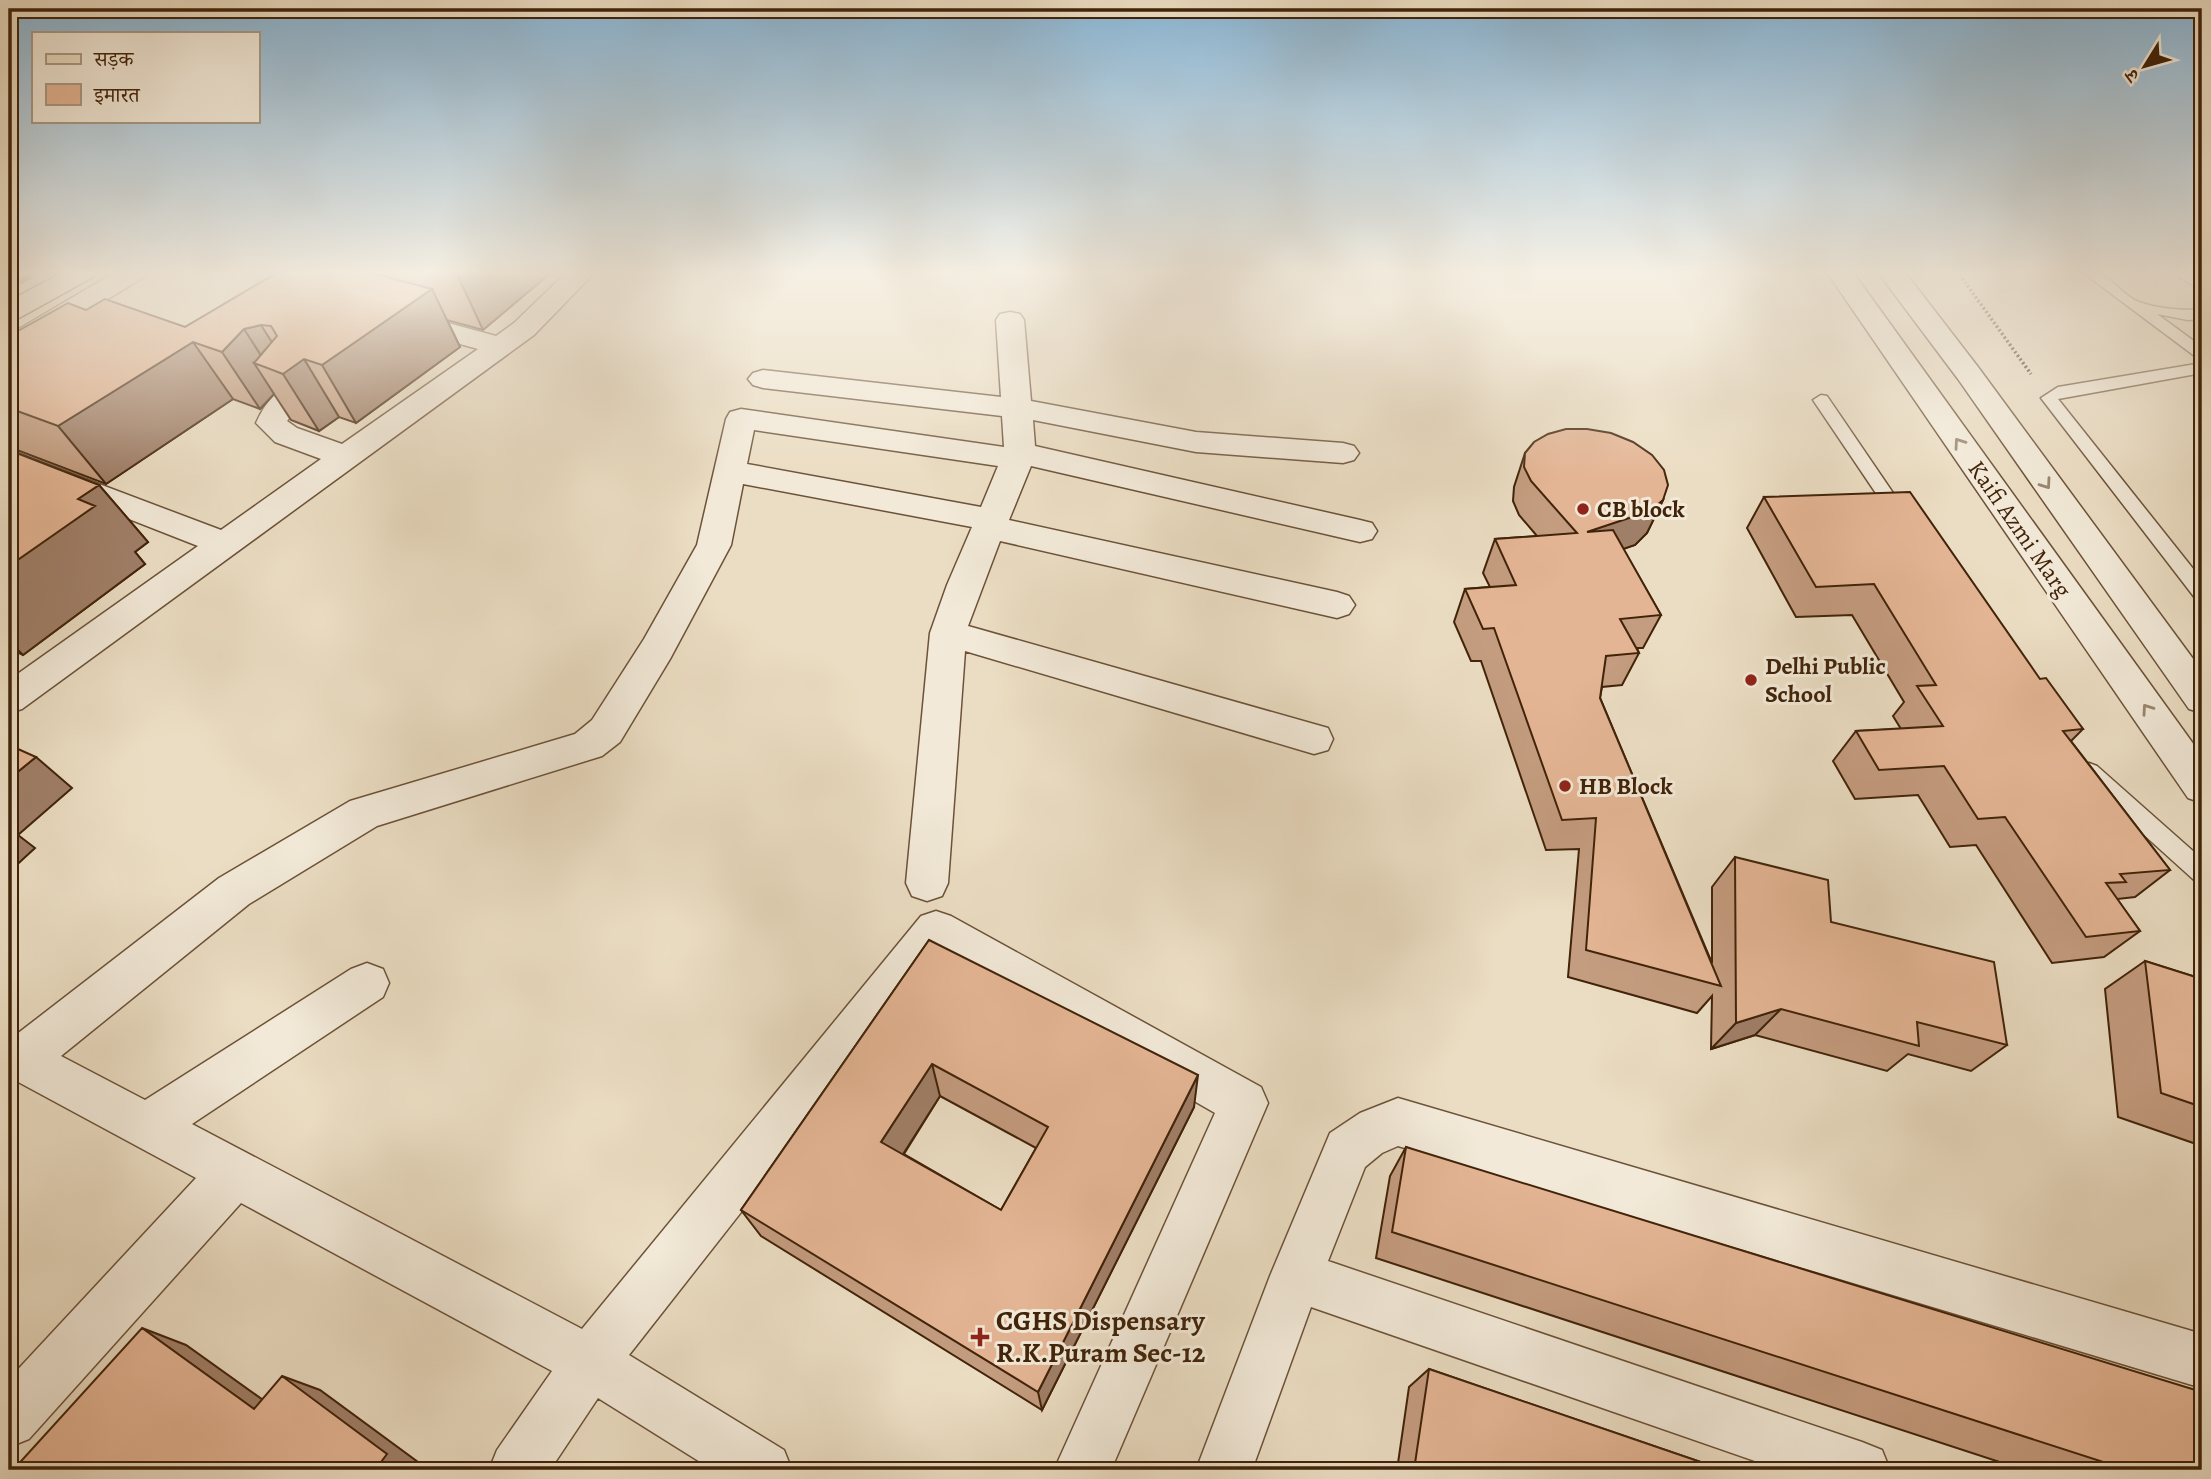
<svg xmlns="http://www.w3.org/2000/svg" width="2211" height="1479" font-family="Alegreya,'Noto Serif Devanagari',serif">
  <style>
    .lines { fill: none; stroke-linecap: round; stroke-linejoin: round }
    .service-casing { stroke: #6c5238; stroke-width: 3 }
    .minor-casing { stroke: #6c5238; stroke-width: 3 }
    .tertiary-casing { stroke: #6c5238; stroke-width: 3 }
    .primary-casing { stroke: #412309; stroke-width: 3 }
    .path { stroke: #412309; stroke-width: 3.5; stroke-dasharray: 2 2.5; stroke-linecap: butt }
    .service { fill: #f2e9d8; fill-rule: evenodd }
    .minor { fill: #f2e9d8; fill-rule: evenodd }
    .tertiary { fill: #f2e9d8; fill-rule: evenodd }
    .primary { fill: #ebddc3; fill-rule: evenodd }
    .rail-casing { stroke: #412309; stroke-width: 6 }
    .rail { stroke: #f2e9d8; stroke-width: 4.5; stroke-dasharray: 12; stroke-linecap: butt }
    .wall { fill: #c49c7f; stroke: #412309; stroke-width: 2; fill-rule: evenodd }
    .shaded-wall { fill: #a07f68; stroke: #412309; stroke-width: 2 }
    .building { fill: #e4b594; stroke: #412309; stroke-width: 2; fill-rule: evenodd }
    .oneway { stroke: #9a8670 }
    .poi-dot { fill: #8f2418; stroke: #f2e9d8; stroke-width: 2.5 }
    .labels { text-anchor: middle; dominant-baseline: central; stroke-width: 6; stroke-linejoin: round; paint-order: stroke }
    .poi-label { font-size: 24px; font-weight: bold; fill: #412309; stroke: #f2e9d8; text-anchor: start }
    .street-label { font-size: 24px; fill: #412309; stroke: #f2e9d8 }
    .near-poi-label { font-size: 28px; font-weight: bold; fill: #412309; stroke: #f2e9d8; text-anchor: start }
  </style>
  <rect width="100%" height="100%" fill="#ebddc3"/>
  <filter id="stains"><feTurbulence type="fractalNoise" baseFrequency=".00286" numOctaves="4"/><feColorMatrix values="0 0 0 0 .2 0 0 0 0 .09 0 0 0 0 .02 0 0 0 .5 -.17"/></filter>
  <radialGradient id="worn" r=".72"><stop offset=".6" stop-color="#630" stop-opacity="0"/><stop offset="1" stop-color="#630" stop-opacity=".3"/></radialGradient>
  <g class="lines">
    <g class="service-casing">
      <path id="service" d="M2081,271C2112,269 2117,295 2142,303C2160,309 2184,311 2202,309V319L2188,320L2157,314L2202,347V359L2196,357Z
        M2168,271H2185L2202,280V290Z
        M2202,363V373L2058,399L2202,580V600L2195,598L2041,398L2058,387Z
        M1821,395L1827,396L1906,512L1909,516L1906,520H1894L1813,400Z
        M2089,763L2097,766L2202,859V883L2194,880L2081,778L2078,772L2081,766Z"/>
    </g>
    <g class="minor-casing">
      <path id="minor" d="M117,271H148L144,277L19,353L9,356V335Z
        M358,271H387L363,295L422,316L496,336L514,323L568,271H596L534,335L22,709L9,713V680L198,546L9,472V450L221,530L321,459L275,442L256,423C265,403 282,379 306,386L310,392L287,421L297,428L342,444L478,349L402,328L339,305L334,294Z
        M1010,312L1020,314L1024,320L1031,401L1196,432L1343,443L1354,446L1359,453L1354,460L1343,463L1196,452L1033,420L1035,446L1360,520L1372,523L1377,531L1372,539L1360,542L1031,466L1009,520L1337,592L1349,596L1355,605L1349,614L1337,618L1000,541L968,626L1328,728L1333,739L1328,750L1314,754L965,651L948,883L942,896L927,901L912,896L906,883L930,633L947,585L972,527L743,484L731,545L670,659L620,742L602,756L377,826L249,904L61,1056L145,1100L351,969L367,963L383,969L389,983L383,997L192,1124L582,1329L921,916L936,911L951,916L1261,1087L1268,1103L1111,1470H1054L1215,1113L942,956L629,1355L784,1450L792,1470H713L598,1398L550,1470H489L497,1450L552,1371L241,1203L29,1439L9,1447V1379L196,1178L9,1077V1031L17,1034L219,878L350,801L575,734L592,720L644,639L697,545L726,419L730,412L741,409L1004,447L1002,416L763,388L753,385L748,379L753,373L763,370L1001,397L996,320L1000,314ZM754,430L998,466L981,507L747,464Z
        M1398,1098L2202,1334V1388L1398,1146L1382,1153L1365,1167L1328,1261L1862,1442L1882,1450L1890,1470H1781L1311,1307L1252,1470H1196L1270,1276L1330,1133L1360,1113Z"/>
    </g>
    <g class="tertiary-casing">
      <path id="tertiary" d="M1826,271H1852L2202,756V803L2188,798Z
        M1877,271H1904L1978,367L2202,671V713L2189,709L1958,379Z"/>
    </g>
    <g class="primary-casing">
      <path id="primary" d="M65,271H97L93,277L19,318L9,320V301Z"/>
    </g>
    <path class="path" d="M1957,271L2031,374"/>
    <use href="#service" class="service"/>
    <use href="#minor" class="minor"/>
    <use href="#tertiary" class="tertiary"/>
    <use href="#primary" class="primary"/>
    <g class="rail-casing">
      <path id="rail" d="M9,273L13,271
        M9,288L39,271"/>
    </g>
    <use href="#rail" class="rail"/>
  </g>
  <path class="wall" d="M280,271H553L483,330L447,320L460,347L356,423L339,417L319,431L291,420L274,394L260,409L233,399L106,484L9,447V336L86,310L185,327Z
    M9,450L99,485L148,542L135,552L145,564L23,655L9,648Z
    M1525,453L1663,500L1647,533L1635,545L1623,549L1661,615L1643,648H1637L1639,653L1622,685L1602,687L1600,698L1712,963V887L1735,857L1831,922L2007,1045L1971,1071L1908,1054L1887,1071L1755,1035L1711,1049L1712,996L1697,1013L1568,977L1579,849L1546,850L1481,661H1471L1454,622L1465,589L1490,587L1483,573L1495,539L1537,536L1519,515L1513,501L1514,487Z
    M1764,497L2040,679L2083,729L2071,741L2170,870L2135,897L2117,899L2140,931L2104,957L2052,963L1976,845L1950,847L1918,795L1855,799L1833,761L1856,731L1901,729L1893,716L1904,702L1852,615L1796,617L1747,528Z
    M929,940L1194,1107L1042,1410L761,1236L741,1210ZM940,1096L1036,1148L1001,1210L904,1154Z
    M2145,961L2202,979V1146L2118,1117L2105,989Z
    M1406,1147L2202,1470H2024L1376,1258L1390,1176Z
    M1429,1369L1724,1470H1397L1409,1387Z"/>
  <path class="shaded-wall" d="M459,271H553L483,330L456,272Z
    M432,289L460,347L356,423L322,365Z
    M261,325L289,369L304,359L339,417L319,431L283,374L269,368L244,329Z
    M244,329L269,368L254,363L274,394L260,409L222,352Z
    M193,342L233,399L106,484L58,426Z
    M99,485L148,542L135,552L145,564L23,655L9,641V566L78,499Z
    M1663,500L1647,533L1635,545L1573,566L1587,532Z
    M36,757L72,788L18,835L35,848L9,872V779Z
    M1781,1009L1755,1035L1711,1049L1736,1023Z
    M932,1064L940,1096L893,1170L881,1142Z
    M1198,1075L1194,1107L1042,1410L1038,1392Z
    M142,1328L186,1345L294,1422L254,1409Z
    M282,1376L320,1390L422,1465L418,1470H375Z"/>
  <path class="building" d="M280,271H364L432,289L322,365L304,359L283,374L254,363L277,336L271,326L261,325L244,329L222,352L193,342L58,426L9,408V336L68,303L86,310L105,299L185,327Z
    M1566,429H1587L1611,433L1633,442L1652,455L1664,470L1668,485L1663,500L1650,511L1587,532L1613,530L1661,615L1620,619L1639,653L1606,656L1600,698L1721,986L1586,950L1596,818L1562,820L1494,628L1483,629L1465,589L1516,585L1495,539L1577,533L1531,481L1524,467L1525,453L1534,442L1548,434Z
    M9,450L99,485L78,499L95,506L9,566Z
    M1910,492L2040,679L2046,678L2083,729L2063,731L2170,870L2120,874L2126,882L2106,883L2140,931L2086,937L2005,817L1978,819L1944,766L1879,770L1856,731L1943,726L1917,686L1936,685L1874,584L1816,587L1764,497Z
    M9,745L36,757L9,779Z
    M1735,857L1828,880L1831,922L1994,962L2007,1045L1917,1022L1919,1046L1781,1009L1736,1023Z
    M929,940L1198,1075L1038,1392L741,1210ZM932,1064L1048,1127L1001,1210L881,1142Z
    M2145,961L2202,979V1107L2161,1093Z
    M1406,1147L2202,1392V1470H2128L1392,1232Z
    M142,1328L254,1409L282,1376L387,1454L375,1470H13Z
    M1429,1369L1724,1470H1414Z"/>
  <defs><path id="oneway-chevron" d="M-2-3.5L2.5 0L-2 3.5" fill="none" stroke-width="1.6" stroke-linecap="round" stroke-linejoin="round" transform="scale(1.75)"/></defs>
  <g class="oneway">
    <use href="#oneway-chevron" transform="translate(1959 443) rotate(-125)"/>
    <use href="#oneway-chevron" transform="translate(2046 484) rotate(55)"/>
    <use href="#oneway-chevron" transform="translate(2147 709) rotate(-125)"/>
  </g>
  <linearGradient id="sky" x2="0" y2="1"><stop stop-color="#89b6d6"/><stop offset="0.57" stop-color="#f6f0e4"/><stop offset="1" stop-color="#f6f0e4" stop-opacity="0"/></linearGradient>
  <rect width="2211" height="478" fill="url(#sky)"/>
  <g class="poi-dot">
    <circle cx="1583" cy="509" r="7"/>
    <circle cx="1751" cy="680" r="7"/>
    <circle cx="1565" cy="786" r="7"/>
    <path d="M976.5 1326.5h7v7h7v7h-7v7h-7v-7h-7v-7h7z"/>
  </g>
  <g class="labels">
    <g class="poi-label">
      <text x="1597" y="509">CB block</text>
      <text x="1765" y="666">Delhi Public<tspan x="1765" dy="28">School</tspan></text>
      <text x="1579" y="786">HB Block</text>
    </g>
    <g class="street-label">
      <text transform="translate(2020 529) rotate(55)">Kaifi Azmi Marg</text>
    </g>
    <g class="near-poi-label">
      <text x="996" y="1321">CGHS Dispensary<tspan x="996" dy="32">R.K.Puram Sec-12</tspan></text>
    </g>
  </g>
  <rect width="2211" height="1479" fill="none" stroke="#ebddc3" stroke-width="35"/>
  <rect x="10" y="10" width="2190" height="1458" fill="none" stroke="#412309" stroke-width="3.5"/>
  <rect x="18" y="18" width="2176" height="1444" fill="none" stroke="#412309" stroke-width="2"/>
  <rect x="32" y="32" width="228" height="91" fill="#f2e9d8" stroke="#ab9a85" stroke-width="2"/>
  <rect x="46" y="54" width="35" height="10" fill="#ebddc3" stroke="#ab9a85" stroke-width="2"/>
  <text x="94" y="66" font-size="21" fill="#412309">सड़क</text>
  <rect x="46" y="84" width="35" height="21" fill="#e4b594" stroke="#ab9a85" stroke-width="2"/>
  <text x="94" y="102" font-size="21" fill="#412309">इमारत</text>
  <g transform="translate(2145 66) rotate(233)" stroke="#f2e9d8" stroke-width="5" paint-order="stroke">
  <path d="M0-5L12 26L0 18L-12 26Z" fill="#412309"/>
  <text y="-10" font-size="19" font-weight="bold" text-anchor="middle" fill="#412309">उ</text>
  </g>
  <rect width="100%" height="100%" filter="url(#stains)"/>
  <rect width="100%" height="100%" fill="url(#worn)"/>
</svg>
